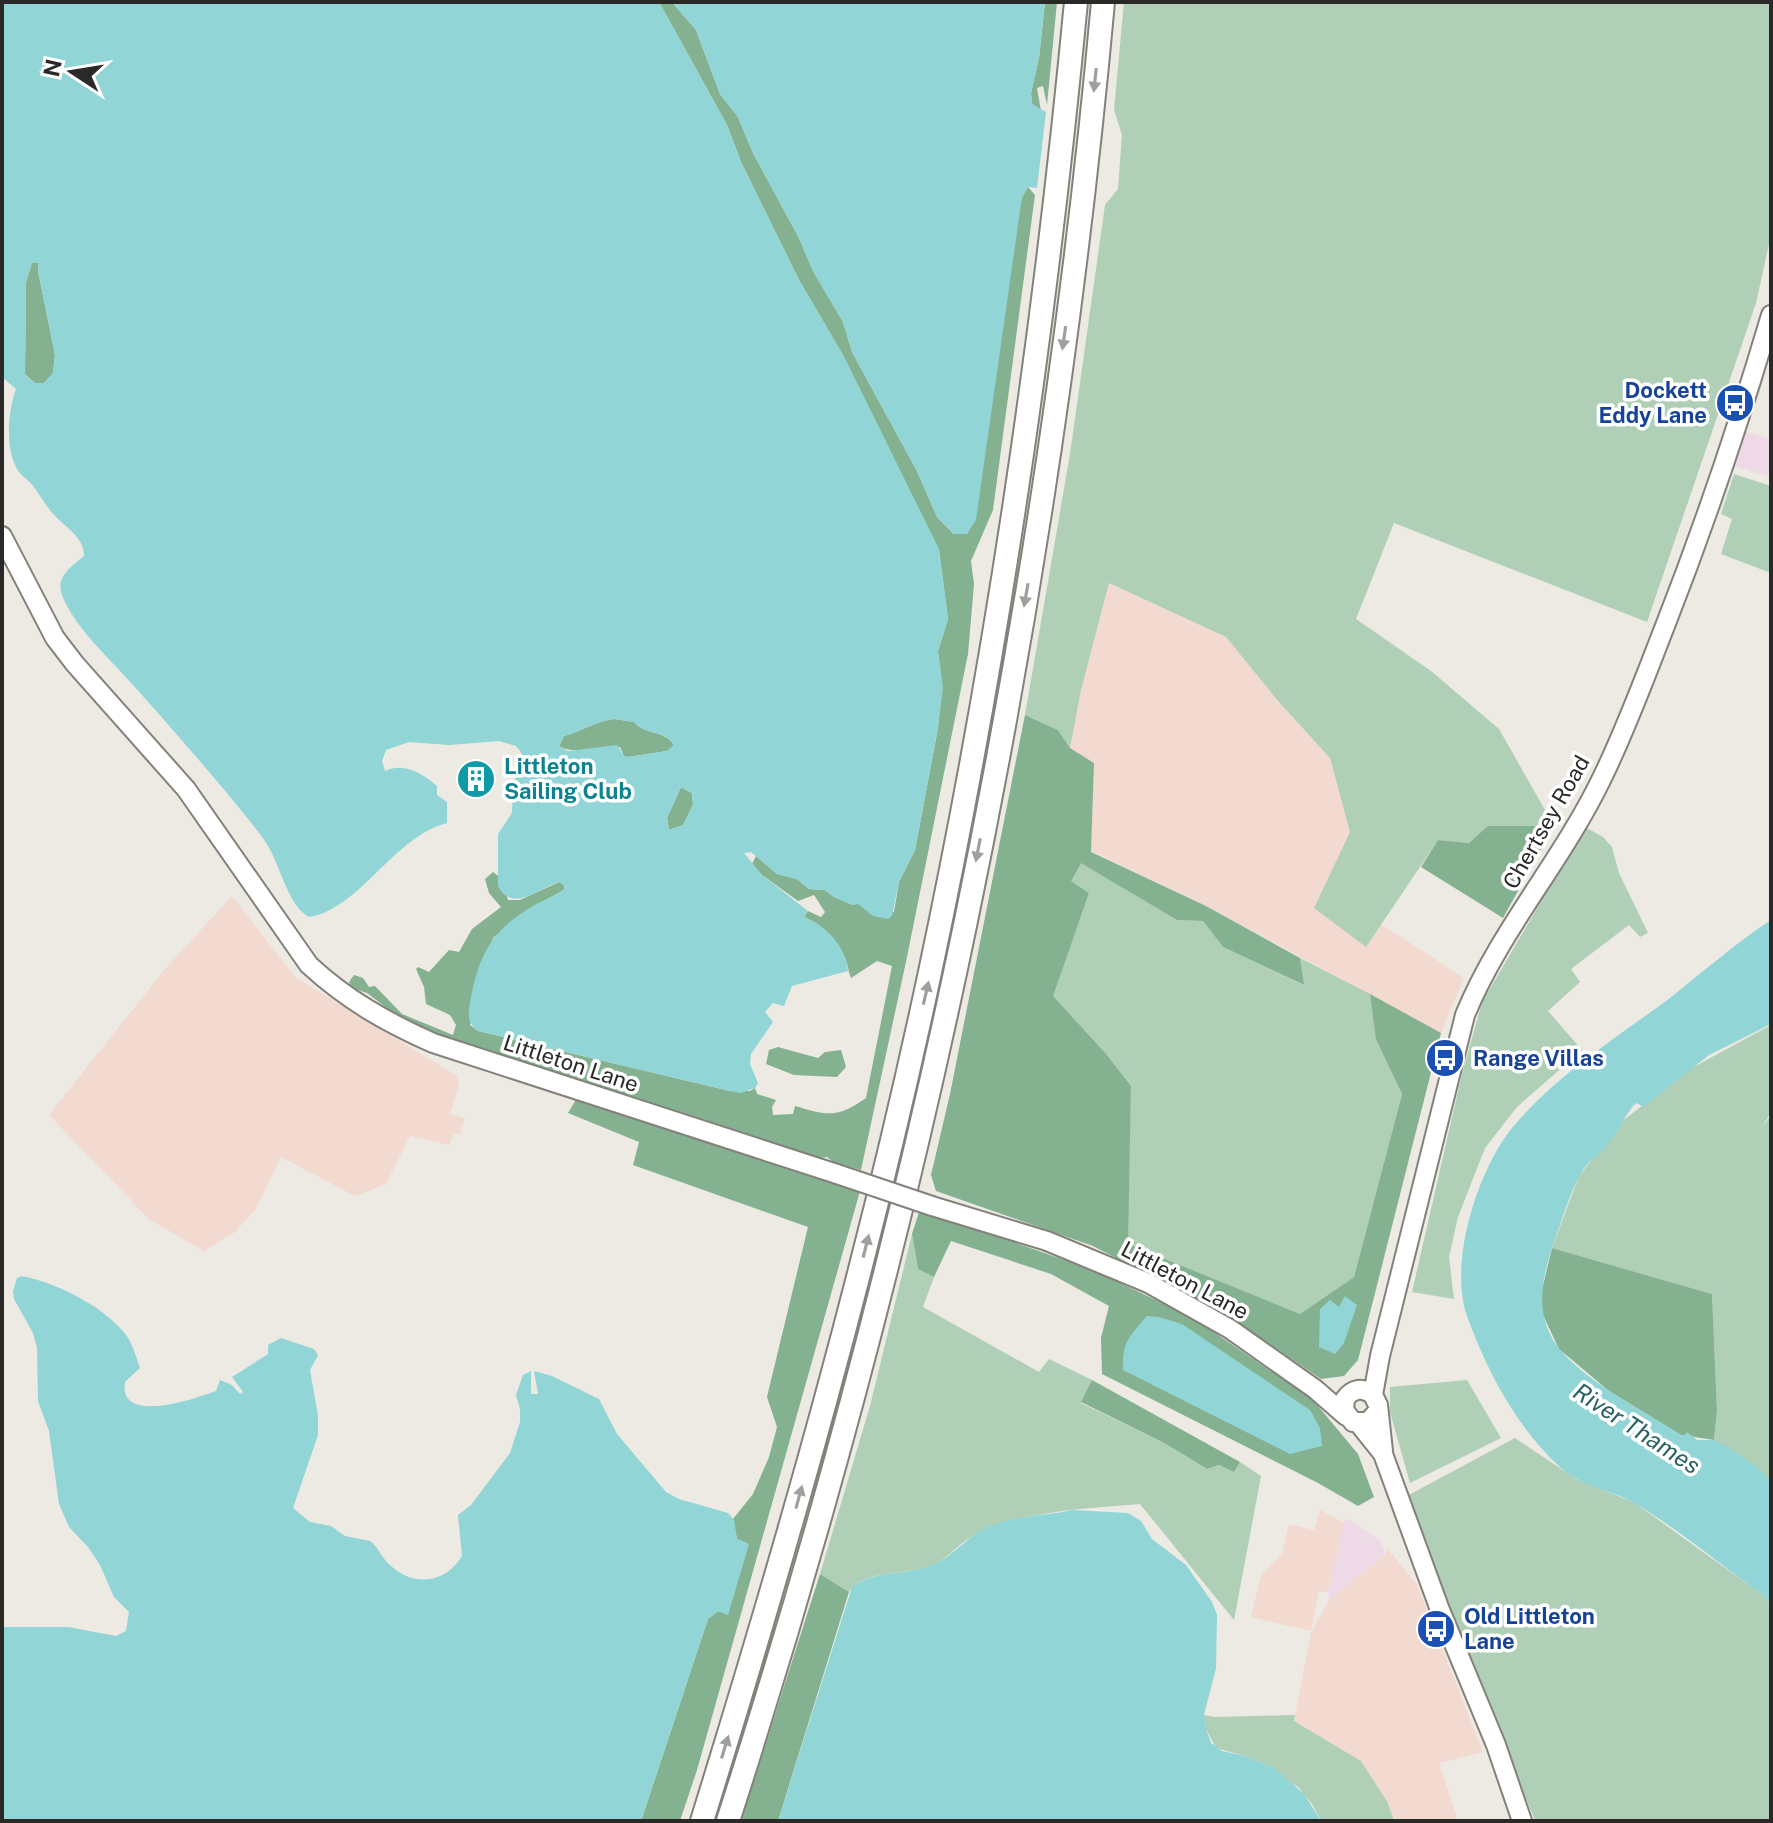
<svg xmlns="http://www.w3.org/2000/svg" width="1773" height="1823" font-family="'Public Sans',sans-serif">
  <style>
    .commercial { fill: #eed9e6 }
    .industrial { fill: #f2dad0 }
    .green { fill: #afcfb7 }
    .forest { fill: #84b18f }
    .water { fill: #91d5d7; fill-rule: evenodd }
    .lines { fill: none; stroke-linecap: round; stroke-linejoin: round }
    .secondary-casing { stroke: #83817a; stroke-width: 22 }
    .highway-casing { stroke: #83817a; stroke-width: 26 }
    .secondary { stroke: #fff; stroke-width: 18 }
    .highway { stroke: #fff; stroke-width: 22 }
    .secondary-bridge-casing { stroke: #83817a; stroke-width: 22; stroke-linecap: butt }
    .secondary-bridge { stroke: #fff; stroke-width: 18 }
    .oneway { fill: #9f9f9e }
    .labels { text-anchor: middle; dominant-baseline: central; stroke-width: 7; stroke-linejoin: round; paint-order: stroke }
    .transit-label { font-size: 22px; font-weight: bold; fill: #164399; stroke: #fff; text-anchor: start }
    .culture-label { font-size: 22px; font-weight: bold; fill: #0d838f; stroke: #fff; text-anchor: start }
    .street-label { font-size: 22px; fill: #2a2927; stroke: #fff }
    .water-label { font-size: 24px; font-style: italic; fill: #286163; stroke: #fff }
  </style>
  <rect width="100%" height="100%" fill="#eceae2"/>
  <path class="commercial" d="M1746,432L1771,439V477L1735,466Z
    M1344,1519L1353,1521L1381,1542L1385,1555L1329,1600L1328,1592Z"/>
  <path class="industrial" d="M1109,583L1226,637L1278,701L1330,758L1350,832L1314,908L1366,946L1381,924L1464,978L1441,1033L1206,906L1091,851L1094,763L1070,748L1081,690Z
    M232,896L295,977L456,1075L459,1085L450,1114L465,1118L460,1135L454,1133L449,1145L410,1136L386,1184L355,1196L281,1157L256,1209L235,1232L204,1251L149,1219L49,1115L165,969Z
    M1320,1510L1344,1523L1328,1592L1319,1591L1311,1631L1251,1617L1261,1576L1282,1553L1289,1524L1314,1530Z
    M1388,1549L1417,1585L1483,1752L1439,1763L1458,1821H1394L1388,1803L1361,1761L1294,1721L1311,1633L1329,1600L1385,1555Z"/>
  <path class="green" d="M1124,2H1771V235L1756,303L1647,622L1394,523L1356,619L1431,671L1499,729L1554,826H1489L1469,843L1438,840L1366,947L1314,908L1350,832L1330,758L1278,701L1226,637L1109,583L1081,690L1070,748L1058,730L1025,715L1070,454L1105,205L1118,189L1122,135L1114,110Z
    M1734,474L1771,486V573L1721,554L1732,519L1721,514Z
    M1585,827L1603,837L1612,847L1619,873L1648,933L1640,937L1629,925L1571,969L1580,982L1548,1011L1582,1050L1517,1107L1485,1148L1458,1217L1449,1257L1454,1299L1412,1292L1462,1074L1482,1002Z
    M1081,862L1177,920L1203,921L1223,947L1303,985L1300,958L1370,994L1377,1039L1402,1094L1354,1277L1300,1314L1127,1244L1131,1086L1107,1055L1052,996L1089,893L1070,881Z
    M1771,1025V1112L1761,1129L1771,1115V1485L1714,1440L1717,1411L1712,1294L1552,1248L1579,1176L1621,1122L1690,1069Z
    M912,1234L918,1269L934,1277L923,1307L1039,1372L1049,1359L1092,1380L1081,1403L1166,1444L1207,1469L1219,1465L1234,1472L1240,1462L1261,1476L1234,1620L1140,1504C1085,1509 1024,1510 973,1536C959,1543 948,1558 934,1565C913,1576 863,1568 849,1592L820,1574L870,1406Z
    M1467,1380L1501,1438L1410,1483L1390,1412V1387Z
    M1515,1438L1576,1479L1635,1503L1764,1596L1771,1605V1821H1535L1405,1497Z
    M1204,1715L1215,1717L1295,1715L1294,1721L1361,1761L1388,1803L1394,1821H1321L1312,1804L1298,1787L1284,1779L1274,1768L1245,1756L1216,1748L1206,1729Z"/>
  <path class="forest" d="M659,2H672L696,30L720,94L738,117L753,153L799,238L813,271L843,322L852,352L917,471L937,517L954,534L1022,197L1028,187L1035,195L993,510L971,561L974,584L968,654L907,957L861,1170L833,1162L827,1157L815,1159L442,1039L404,1021L367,993L352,988L349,982L354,975L363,978L369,987L375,986L402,1014L453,1035L456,1025L450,1015L426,1004L424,987L416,969L418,967L429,972L449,950L459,952L472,929L501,907L489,893L485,879L493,872L502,879L508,900H520L559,882L565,884L564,890L527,910L493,938L470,1025L478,1031L730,1091H750L755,1088L757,1094L776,1100L772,1107L773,1115L793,1114L795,1106C827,1116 838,1118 866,1098L892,966L877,961L851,978C848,971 848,965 845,958C837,939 823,925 804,917L808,911L821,917L825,912L814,895L798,901L762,875L752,864L756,856L777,874L797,879L809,889L825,890L834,897L853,905L857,903L894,912L899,882L915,850L938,728L942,687L938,651L948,619L939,550L844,357L799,280L741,162L727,125Z
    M1045,2H1057L1047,105L1043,86L1037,88L1041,111L1032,104L1031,93L1039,58Z
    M39,262L38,271L55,355L53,373L44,383H35L25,374L26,282L32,263Z
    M1025,715L1058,730L1070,748L1094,763L1091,852L1206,906L1300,958L1304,985L1223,947L1203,921L1177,920L1081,863L1071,881L1089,893L1053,996L1107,1055L1131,1086L1128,1244L1300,1314L1354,1277L1402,1094L1376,1039L1370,994L1441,1033L1358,1360L1344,1376L1321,1379L1230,1317L1093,1246L936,1191L931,1175L950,1094Z
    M615,719L634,722C644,735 666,730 674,745L667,751L628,757L624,756L620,747C602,747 572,755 559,746L564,736C582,731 598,720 615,719Z
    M681,787L692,793L693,805L683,825L669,830L667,818Z
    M1488,826H1554L1503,918L1421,867L1438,840L1469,843Z
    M778,1047L818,1058L825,1052L841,1050L846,1067L837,1077L794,1075L766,1064L769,1050Z
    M578,1096L860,1191L697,1770L680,1821H641L708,1619L718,1611L728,1614L748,1544L737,1539L733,1519L753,1494L769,1457L777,1427L767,1397L808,1227L633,1165L639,1142L568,1113Z
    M920,1209L1090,1269L1192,1317L1313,1400L1358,1454L1374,1497L1358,1506L1318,1483L1102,1374L1101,1338L1109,1306L1051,1274L951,1241L934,1277L918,1269L912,1234Z
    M1552,1248L1712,1294L1717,1411L1714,1440L1681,1435L1609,1391L1559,1349L1542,1313L1541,1294Z
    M1092,1380L1240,1462L1234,1472L1219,1465L1207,1469L1166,1444L1081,1402Z
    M820,1574L849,1592L778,1821H741Z"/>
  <path class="water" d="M2,2H659L727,125L741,162L799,280L844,357L939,549L948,619L938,651L943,687L938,728L915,850L899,882L892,916L888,919L873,916L858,904L853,905L834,897L825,890L809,889L797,879L777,874L751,852L744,853L762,875L808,911L804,917C826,926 846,946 848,971L792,986L784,1006L773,1003L765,1012L773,1022L751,1054L750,1064L758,1083L755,1088L741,1093L730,1091L478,1031C465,1021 469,1012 471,997C480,952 493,929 533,906C543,900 557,896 566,887L559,882C538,888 513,914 498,886V834L512,813L513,785L521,761V752L516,746L499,741L449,745L409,742L386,750L382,761L385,771C404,762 422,773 437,786V795L447,802V823C393,837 360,909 309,917C288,906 280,865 267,844C262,836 255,828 249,820C212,774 173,730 134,686C111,660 74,627 62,595C55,577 72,566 84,556C85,539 67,528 56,517C47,508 41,497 34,487C29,480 21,476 17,469C5,448 8,411 16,389L2,377ZM32,263H39L38,271L55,355L53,373L44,383H35L25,374L26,282ZM615,719L634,722C644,735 667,730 674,745L667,751L628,757L624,756L617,745L568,751L559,746L564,736C582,731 598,720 615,719ZM681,787L692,793L693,805L683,825L669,830L667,818Z
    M672,2H1045L1039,58L1031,93L1032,104L1046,112L1037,188L1028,187L1022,197L976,520L967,534H954L937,517L917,471L852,352L843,322L813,271L799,238L753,153L738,117L720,94L696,30Z
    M1771,920V1024L1709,1055L1643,1107L1637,1103L1633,1106C1622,1120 1614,1140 1601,1152C1593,1159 1587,1163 1581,1173C1572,1189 1566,1208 1560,1225C1545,1267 1528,1313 1562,1352C1593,1386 1641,1409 1681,1435L1684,1436L1687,1432L1697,1440H1714L1726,1446L1758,1468L1771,1481V1605L1764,1596C1722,1566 1681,1531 1636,1504C1612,1490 1582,1487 1561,1468C1516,1427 1487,1371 1467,1316C1448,1262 1478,1170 1512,1128C1554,1077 1613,1040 1666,1001C1701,974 1734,944 1771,920Z
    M22,1276C56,1283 97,1303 121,1329C132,1340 135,1354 140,1368L125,1382C118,1426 197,1398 216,1391L220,1380L232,1385L240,1394L243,1392L232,1377L268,1354V1345L281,1338L314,1349L318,1355L310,1370L318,1416V1435L293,1508L310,1522L331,1526L345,1536L370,1541C378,1547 380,1554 386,1561C409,1587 444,1586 462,1556L458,1515L471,1505L510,1453L520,1422V1409L516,1395L523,1375L531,1371V1394H538L534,1371L552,1376L599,1399L617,1434L666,1492L679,1499L728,1513L734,1520L737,1539L749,1544L728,1615L718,1611L708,1619L641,1821H2V1627H68L116,1636L126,1631L129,1612L114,1597L100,1565L88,1547L69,1527L59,1504L49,1431L38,1401L37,1348L33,1333L14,1299L13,1291L17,1278Z
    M1345,1296L1357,1305L1344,1343L1335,1354L1319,1347L1320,1309L1330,1300L1339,1307Z
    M1147,1316L1159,1317L1182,1324L1310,1410L1320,1428L1322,1446L1290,1454L1123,1370C1122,1342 1129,1337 1147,1316Z
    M1073,1510L1128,1513L1141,1521L1152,1539L1186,1565L1212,1602L1217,1615L1216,1668L1204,1715L1206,1729L1211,1743L1222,1751L1245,1756L1274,1768L1304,1794L1321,1821H778L852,1587C877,1569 903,1576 930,1566C949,1560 964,1540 982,1530C1008,1516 1044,1516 1073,1510Z"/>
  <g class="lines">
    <g class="secondary-casing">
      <path id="secondary" d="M2,536L55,638L75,664L186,789L309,965C347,1000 386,1022 433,1043L837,1174
        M932,1206L1047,1241L1148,1283L1230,1329L1315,1389L1346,1416
        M1373,1395L1380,1356L1465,1015C1500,930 1562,861 1602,778C1626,729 1645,677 1665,626C1705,524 1740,420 1771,315
        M1378,1411L1368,1422H1353L1344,1410L1345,1399C1353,1388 1363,1387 1373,1395L1378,1405L1383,1451
        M1359,1424L1383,1454L1440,1610L1496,1745L1522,1821"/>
    </g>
    <g class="highway-casing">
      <path id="highway" d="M702,1821C789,1541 869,1259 930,972C998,652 1045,328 1076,2
        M728,1821C918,1232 1047,619 1103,2"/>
    </g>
    <use href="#secondary" class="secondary"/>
    <use href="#highway" class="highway"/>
    <g class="secondary-bridge-casing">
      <path id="secondary-bridge" d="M837,1174L932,1206"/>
    </g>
    <use href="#secondary-bridge" class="secondary-bridge"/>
  </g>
  <defs><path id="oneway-solid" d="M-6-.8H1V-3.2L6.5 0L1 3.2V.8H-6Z" transform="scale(2)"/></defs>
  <g class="oneway">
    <use href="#oneway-solid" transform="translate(1095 80) rotate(96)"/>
    <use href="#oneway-solid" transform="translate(1064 338) rotate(98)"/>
    <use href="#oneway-solid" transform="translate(1026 595) rotate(100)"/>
    <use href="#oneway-solid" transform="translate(978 850) rotate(101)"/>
    <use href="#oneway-solid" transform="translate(926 993) rotate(-77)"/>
    <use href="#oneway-solid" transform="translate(866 1246) rotate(-76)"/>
    <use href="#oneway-solid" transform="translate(799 1497) rotate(-75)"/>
    <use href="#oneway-solid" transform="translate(725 1747) rotate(-73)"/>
  </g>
  <defs>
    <g id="bus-disc" transform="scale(2)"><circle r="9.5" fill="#1a4fb4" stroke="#fff"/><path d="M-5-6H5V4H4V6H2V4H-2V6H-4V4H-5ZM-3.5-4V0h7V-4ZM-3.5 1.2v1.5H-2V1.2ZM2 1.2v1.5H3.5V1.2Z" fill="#fff"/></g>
    <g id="building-disc" transform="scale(2)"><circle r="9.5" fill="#0f9aa8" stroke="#fff"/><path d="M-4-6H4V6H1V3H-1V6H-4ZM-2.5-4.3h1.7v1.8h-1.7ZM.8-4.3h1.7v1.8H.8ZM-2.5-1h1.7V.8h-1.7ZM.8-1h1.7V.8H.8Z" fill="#fff"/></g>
  </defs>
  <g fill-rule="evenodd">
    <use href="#bus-disc" x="1735" y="403"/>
    <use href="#building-disc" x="476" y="779"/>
    <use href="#bus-disc" x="1445" y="1058"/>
    <use href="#bus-disc" x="1436" y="1629"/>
  </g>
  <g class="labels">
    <g class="transit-label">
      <text x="1707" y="390" text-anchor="end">Dockett<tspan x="1707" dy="25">Eddy Lane</tspan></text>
      <text x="1473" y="1058">Range Villas</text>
      <text x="1464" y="1616">Old Littleton<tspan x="1464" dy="25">Lane</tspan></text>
    </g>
    <g class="culture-label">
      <text x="504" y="766">Littleton<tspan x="504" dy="25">Sailing Club</tspan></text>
    </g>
    <g class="street-label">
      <text transform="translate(1546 822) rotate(-60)">Chertsey Road</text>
      <text transform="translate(571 1063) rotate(18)">Littleton Lane</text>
      <text transform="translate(1185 1280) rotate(28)">Littleton Lane</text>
    </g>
    <g class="water-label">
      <text transform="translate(1637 1428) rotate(33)">River Thames</text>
    </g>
  </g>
  <rect width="1773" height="1823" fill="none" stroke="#2a2927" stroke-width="8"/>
  <g transform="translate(72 72) rotate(282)" stroke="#ffffff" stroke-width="6" paint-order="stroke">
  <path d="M0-6L14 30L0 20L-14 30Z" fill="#2a2927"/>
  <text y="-12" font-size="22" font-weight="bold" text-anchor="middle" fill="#2a2927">N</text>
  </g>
</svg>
